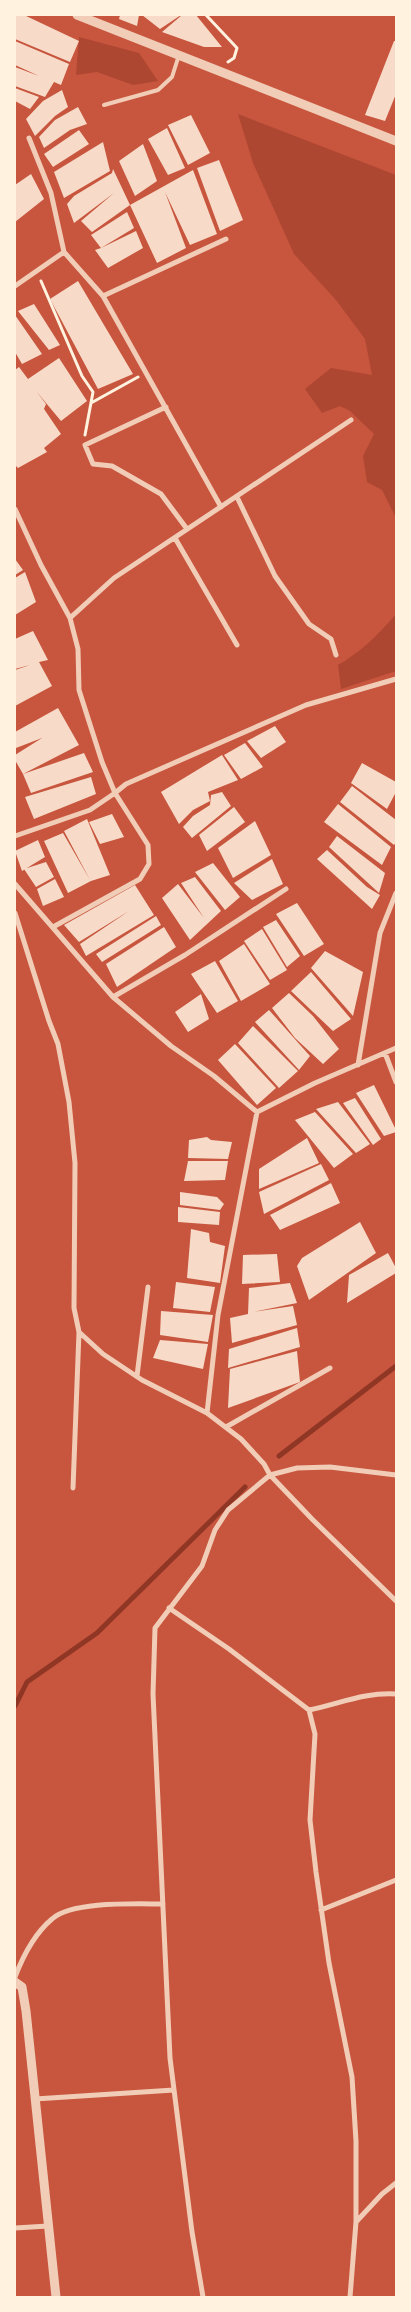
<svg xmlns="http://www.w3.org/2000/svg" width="411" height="2312" font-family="'Roboto Serif',serif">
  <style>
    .green { fill: #ae4732 }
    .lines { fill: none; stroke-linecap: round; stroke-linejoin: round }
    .stream { stroke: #8f3625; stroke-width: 5 }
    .building { fill: #f7dbc8 }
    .path { stroke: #fff3e0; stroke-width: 3 }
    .service { stroke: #f1ccb7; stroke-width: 4 }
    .minor { stroke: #f1ccb7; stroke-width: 5 }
    .tertiary { stroke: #f1ccb7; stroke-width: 9 }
  </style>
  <rect width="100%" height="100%" fill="#c8553d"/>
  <path class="green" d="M79,37L139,53L158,81L133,85L97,72L76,75Z
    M238,114L396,175V518L382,490L367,482L363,456L374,434L350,411L340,406L322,413L305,389L331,368L372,375L365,339L336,300L294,254L253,163Z
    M396,614V671L341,689L338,665C361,652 379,634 396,614Z"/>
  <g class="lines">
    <path class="stream" d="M279,1456L396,1366
      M15,1706L27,1682L97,1633L245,1487"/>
  </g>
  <path class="building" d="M15,15H24L79,41L70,62L15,39Z
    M120,15H139L137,26L119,19Z
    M142,15H181L160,29Z
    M182,15H196L222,47H204L162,32Z
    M15,41L69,64L61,85L54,82L45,97L15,86V67L39,76L15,65Z
    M394,41H396V94L385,121L365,115Z
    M15,88L39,97L30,109L15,101Z
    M62,90L68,107L55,116L35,136L26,119L43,101Z
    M78,107L87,124L70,130L44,148L39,137L55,120Z
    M191,115L210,153L188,165L168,125Z
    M167,128L185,168L168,175L148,139Z
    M79,130L89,144L53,167L44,154Z
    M103,142L110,171L64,198L54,172Z
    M143,144L157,181L135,196L119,161Z
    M219,160L243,220L220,231L197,168Z
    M113,169L130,205L92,232L81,221L114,193L74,223L67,204L74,196L112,173Z
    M193,170L217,234L190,245L165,192L186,248L157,263L130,205Z
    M31,174L44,199L15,222V185Z
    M127,212L134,228L101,248L136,231L143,248L108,268L95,250L101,248L91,235Z
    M78,281L133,374L98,389L50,299Z
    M34,304L60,345L49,350L18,311Z
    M15,315L42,354L22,364L15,352Z
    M59,358L87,401L61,421L36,391L46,404L44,409L61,434L44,448L47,452L18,468L15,465V370L19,367L28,379Z
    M15,559L23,570L15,575Z
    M25,572L36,602L15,615V578Z
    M33,631L48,660L39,662L52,686L15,706V670L30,665L15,669V639Z
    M58,708L79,745L23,774L15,760V755L42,738L16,748L15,732Z
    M275,726L286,742L261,758L247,741Z
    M245,743L263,767L241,779L224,755Z
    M84,753L93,772L31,793L23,774Z
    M222,755L238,780L208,792L210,801L193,810L179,824L161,792Z
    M362,763L396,782V792L387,809L351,783Z
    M91,777L96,794L34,819L25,797Z
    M352,786L396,820V842L394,845L340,802Z
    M222,792L231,806L192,838L183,827L193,816L210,805L211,795Z
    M338,804L391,847L382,865L324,822Z
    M234,807L245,822L207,851L199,835Z
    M112,814L124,837L100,844L89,822Z
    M87,819L110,875L91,881L68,893L44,841L63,833L90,880L64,831Z
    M255,821L271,855L233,878L218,848Z
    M337,836L385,873L379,893L329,847Z
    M38,840L45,857L22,871L15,851Z
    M327,850L367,887L380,895L372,909L317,859Z
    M272,859L283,884L252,900L234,883Z
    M46,862L54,877L36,887L24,869Z
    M213,863L240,897L225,910L195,872Z
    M195,877L221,911L190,940L162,898L178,884L204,918L181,883Z
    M55,879L64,897L43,906L37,889Z
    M135,885L154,915L86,956L80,944L129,911L79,942L64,925Z
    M297,903L324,944L304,956L276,914Z
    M156,916L161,925L102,962L96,954Z
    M276,920L300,956L287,967L263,927Z
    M164,927L176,947L117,987L106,964Z
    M262,929L287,970L270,980L244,941Z
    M244,944L270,984L241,1001L219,961Z
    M325,951L363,972L353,1016L311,968Z
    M215,961L238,1001L217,1013L191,974Z
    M311,972L351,1019L333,1031L291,991Z
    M289,993L313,1016L339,1049L323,1064L295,1038L272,1008Z
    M201,994L209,1019L188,1032L175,1012Z
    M269,1010L310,1056L299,1070L255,1022Z
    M253,1026L298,1071L279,1088L238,1043Z
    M235,1044L276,1088L257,1105L218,1060Z
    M374,1085L396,1130V1132L384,1136L356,1093Z
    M355,1098L381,1139L373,1145L343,1103Z
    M338,1102L370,1144L356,1153L316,1109Z
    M315,1112L353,1154L334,1168L295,1120Z
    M207,1137L211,1140L232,1142L228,1159L188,1158L189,1140Z
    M307,1138L319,1163L259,1189V1169Z
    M188,1161H228L225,1180L184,1181Z
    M321,1164L329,1180L264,1214L259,1192Z
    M331,1183L340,1203L280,1230L270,1215Z
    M180,1192L217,1197L224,1204L220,1210L180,1205Z
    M178,1207L220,1212L219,1225L178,1222Z
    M360,1222L376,1253L309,1300L297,1266L302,1258Z
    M191,1229L209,1233L210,1242L225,1246L220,1283L187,1278Z
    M388,1253L396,1268V1273L347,1303L349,1275Z
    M277,1254L280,1282L242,1284L243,1255Z
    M176,1282L215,1287L210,1312L173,1308Z
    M290,1283L297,1303L253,1312L293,1306L297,1325L232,1343L230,1318L248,1314L249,1288Z
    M161,1311L213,1315L208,1342L160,1335Z
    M297,1328L300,1347L228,1368L229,1349Z
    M160,1340L208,1344L203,1369L153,1358Z
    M297,1351L300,1382L228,1408L230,1369Z"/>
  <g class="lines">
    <path class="path" d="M206,15L237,48L234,58L228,62
      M41,281L82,376L93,392L85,435
      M91,403L138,377"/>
    <path class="service" d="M104,105L158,90L172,77L179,55"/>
    <path class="minor" d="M29,138L51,193L64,252L103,296L221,507
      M15,286L64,252
      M103,296L226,239
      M166,407L85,445L93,464L112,466L161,494L187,529
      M237,497L275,576L309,624L331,639L336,655
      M15,509L41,565L70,618L78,649L79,690L102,762L115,793L90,810L15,836
      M175,538L237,645
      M70,618L114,578L351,420
      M15,884L113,997L171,1046L214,1076L257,1112L315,1083L396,1048
      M15,913L49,1021L58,1044L69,1102L75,1163L74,1308L79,1332L103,1354L142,1380L207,1413L241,1439L264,1464L270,1475L312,1519L396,1601
      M53,927L140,879L149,864L148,845L115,793L126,784L306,705L396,679
      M113,997L185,955L286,889
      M385,1053L396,1082
      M358,1065L380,933L396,893
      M137,1376L148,1287
      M207,1413L218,1315L257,1112
      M226,1427L330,1368
      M73,1488L79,1332
      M169,1608L229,1649L309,1710L315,1734L310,1820L316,1872L329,1963L352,2077L356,2141V2222L350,2297
      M309,1710C339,1704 365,1692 396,1694
      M321,1910L396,1880
      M15,1977C23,1956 34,1934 52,1919C72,1901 136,1904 163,1904
      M35,2099L174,2090
      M356,2222L382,2194L396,2183
      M15,2228L48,2226
      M203,2297L192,2232L170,2058L153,1694L155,1628L202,1566L215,1530L228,1510L270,1475L297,1468L330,1467L396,1475"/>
    <path class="tertiary" d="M77,15L396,141
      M15,1982L22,1987L26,2011L56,2297"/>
  </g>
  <rect width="411" height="2312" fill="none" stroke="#fff3e0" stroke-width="32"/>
</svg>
